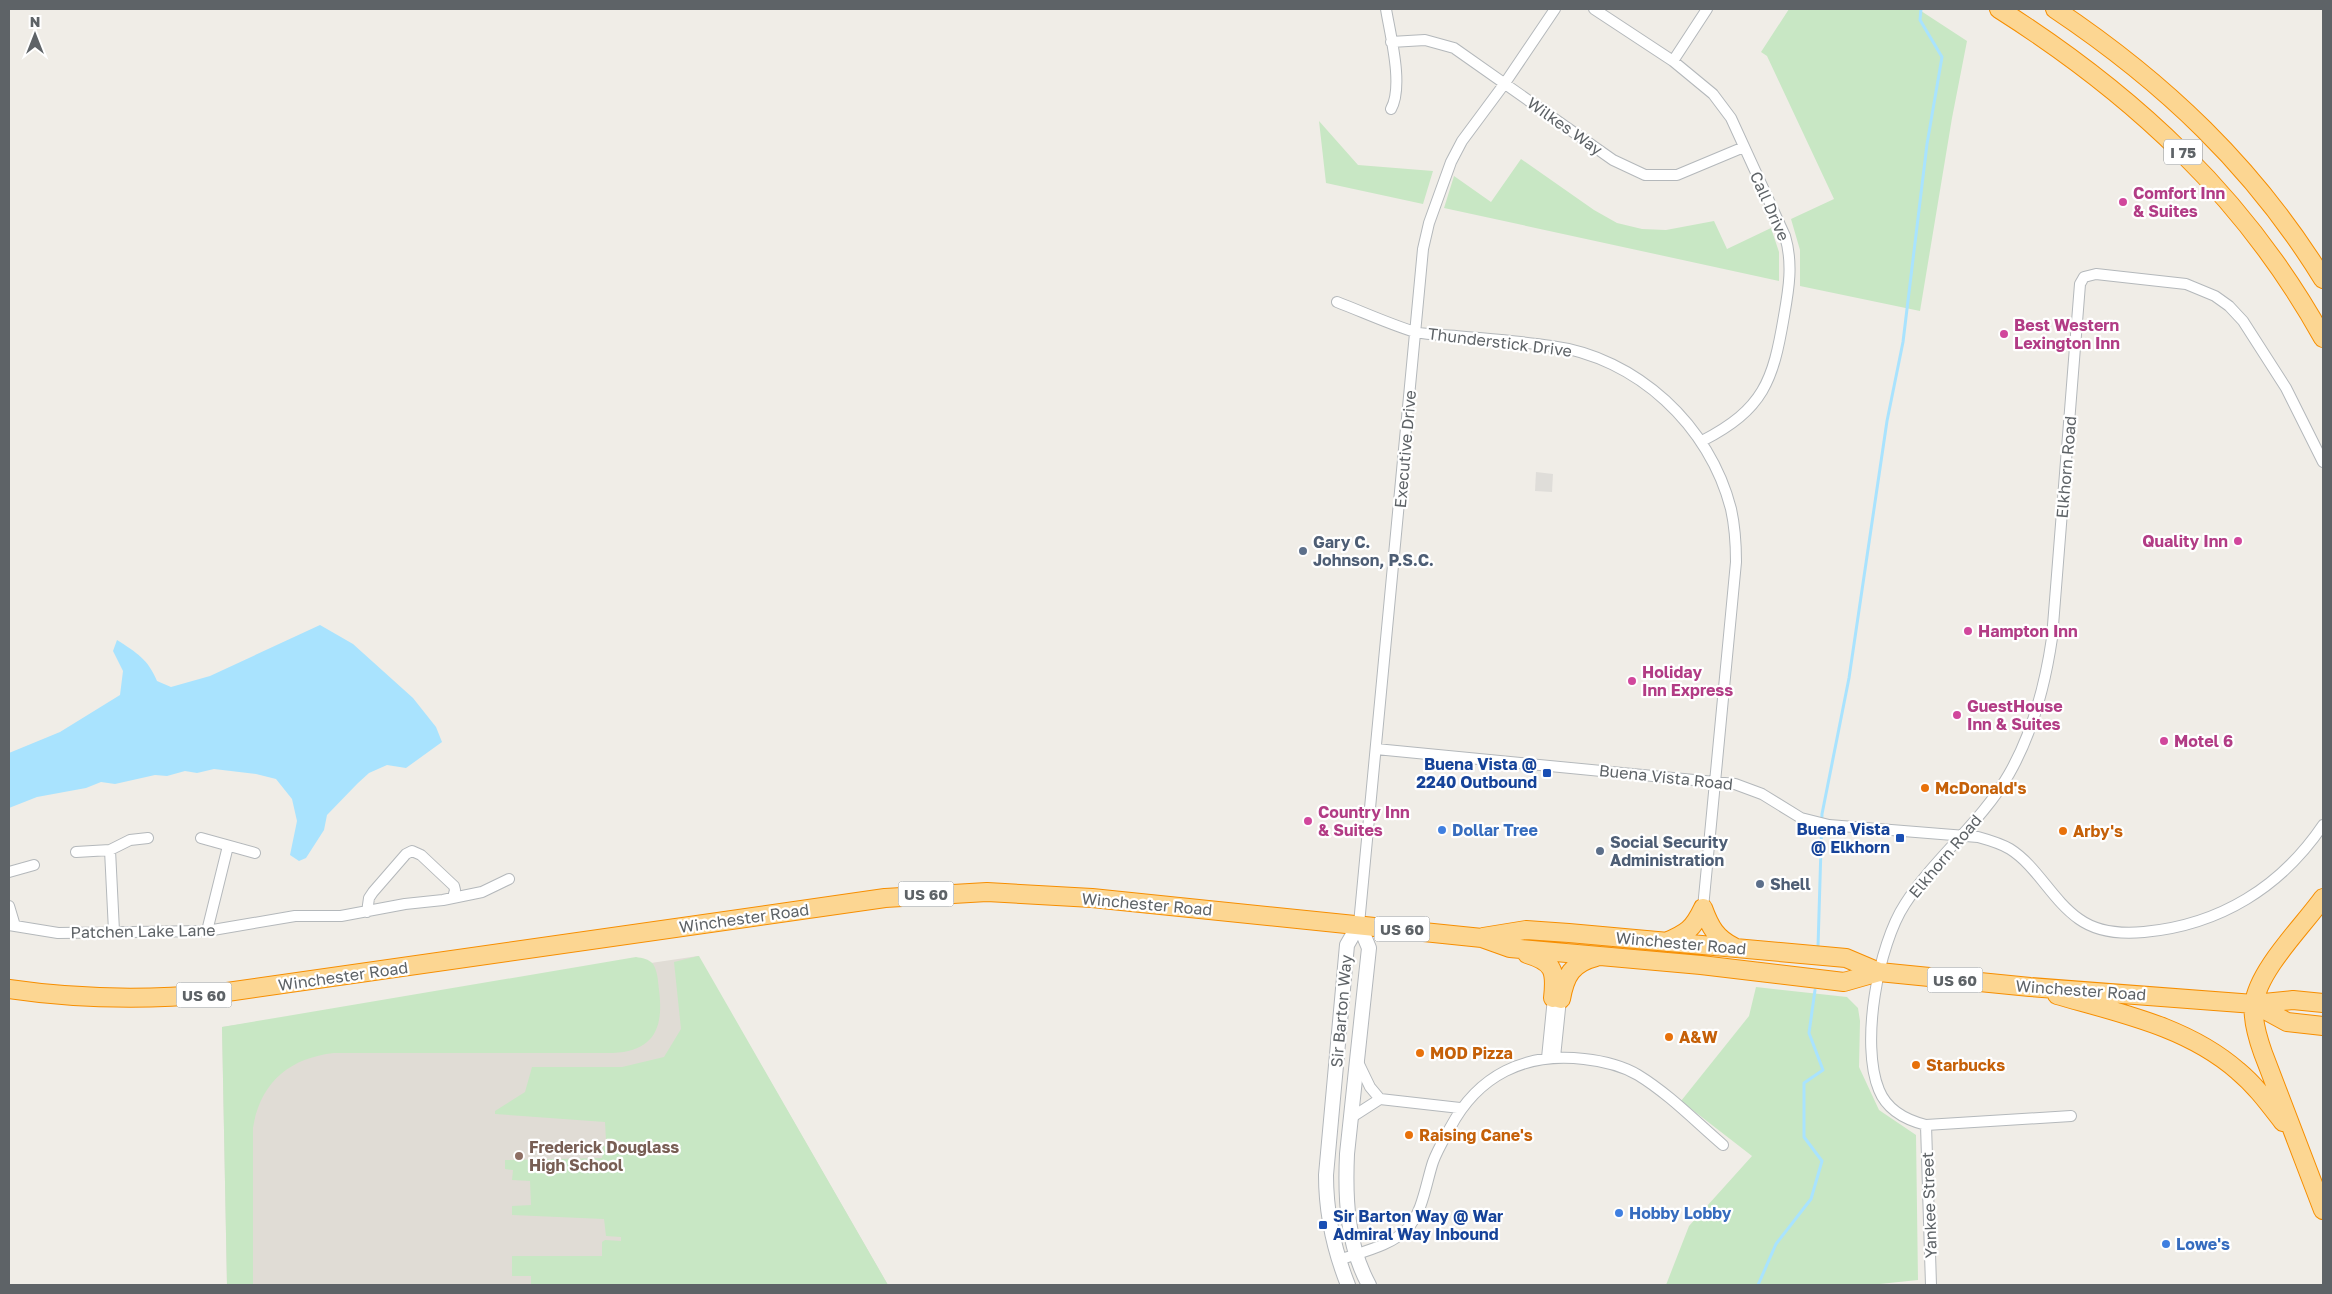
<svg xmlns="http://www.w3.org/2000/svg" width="2332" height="1294" font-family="'Golos Text',sans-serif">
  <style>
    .industrial { fill: #dfddd9 }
    .education { fill: #e0dcd5 }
    .green { fill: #c8e7c4 }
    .water { fill: #a9e3fe }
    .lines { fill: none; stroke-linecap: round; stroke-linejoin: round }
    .stream { stroke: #a9e3fe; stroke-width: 3 }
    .street-casing { stroke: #b4b8bb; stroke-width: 12 }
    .secondary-casing { stroke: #b3b7bb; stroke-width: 16 }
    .highway-casing { stroke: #f68e01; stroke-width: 20 }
    .street { stroke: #fff; stroke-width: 10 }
    .secondary { stroke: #fff; stroke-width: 14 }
    .highway { stroke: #fcd692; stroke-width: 18 }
    .hotel-dot { fill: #d1479c; stroke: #fff; stroke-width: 2 }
    .service-dot { fill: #5c6f8a; stroke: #fff; stroke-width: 2 }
    .transit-dot { fill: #1a4fb4; stroke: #fff; stroke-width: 2 }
    .food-dot { fill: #e8710a; stroke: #fff; stroke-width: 2 }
    .shop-dot { fill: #3f7fe0; stroke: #fff; stroke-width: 2 }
    .education-dot { fill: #8d6e63; stroke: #fff; stroke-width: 2 }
    .labels { text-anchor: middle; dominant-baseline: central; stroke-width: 4.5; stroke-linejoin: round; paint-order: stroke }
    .shield { fill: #fff; stroke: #8e9295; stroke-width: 1 }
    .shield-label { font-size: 15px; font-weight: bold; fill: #5e6367 }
    .street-label { font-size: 16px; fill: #5e6367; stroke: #fff }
    .hotel-label { font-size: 16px; font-weight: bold; fill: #b23c85; stroke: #fff; text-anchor: start }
    .service-label { font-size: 16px; font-weight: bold; fill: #4e5e75; stroke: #fff; text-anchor: start }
    .transit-label { font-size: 16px; font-weight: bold; fill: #164399; stroke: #fff; text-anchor: end }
    .food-label { font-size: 16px; font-weight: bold; fill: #c56008; stroke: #fff; text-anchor: start }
    .shop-label { font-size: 16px; font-weight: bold; fill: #366cbe; stroke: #fff; text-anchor: start }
    .education-label { font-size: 16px; font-weight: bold; fill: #785e54; stroke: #fff; text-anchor: start }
  </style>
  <rect width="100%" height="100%" fill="#f0ede7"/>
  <path class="industrial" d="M1536,472L1553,474L1552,492L1535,491Z"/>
  <path class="education" d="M698,956L888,1285H227L222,1027Z"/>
  <path class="green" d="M1789,9H1918L1967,41L1952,118L1920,311L1800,286V250L1791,219L1834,199L1767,56L1761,52Z
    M1319,121L1358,165L1433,171L1423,204L1326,183Z
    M1521,159L1594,210L1617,223L1642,229L1666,230L1714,221L1727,249L1771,228L1779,252V281L1444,208L1454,176L1491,202Z
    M698,956H699L888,1285H531V1276H512V1256H602V1242L605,1240L621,1241V1237L606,1236L604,1219L512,1215V1206L531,1205L530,1181L512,1180L513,1170L505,1169V1160L602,1158L603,1146L620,1145L621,1141L606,1140L605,1122L495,1114V1111L525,1092L532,1067H622L664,1057L681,1029L674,962Z
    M636,957C642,958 649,959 653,964C658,972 658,982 659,990C664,1028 654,1051 613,1053H334C289,1058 260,1083 253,1128V1285H227L222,1027Z
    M1756,987L1847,997L1858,1008L1860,1021L1859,1067L1879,1110L1916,1135L1918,1280L1870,1285H1666L1689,1226L1752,1156L1681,1101L1749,1016Z"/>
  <path class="water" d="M320,625L353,644L413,698L436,727L442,742L406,768L387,765L369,773L358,783L327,815L324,830L306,858L299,861L290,855L297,821L292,799L276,779L256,774L214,769L197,773L185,771L167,776L155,775L115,784L101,782L86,788L37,797L9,808V753L60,732L120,695L123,671L113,651L117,640C137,653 148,659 157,681L171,687L210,676Z"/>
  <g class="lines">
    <path class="stream" d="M1818,947L1822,814L1849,678L1887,421L1903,342L1927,144L1942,57L1920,20L1921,9
      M1758,1285L1776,1244L1811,1199L1822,1161L1804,1137V1083L1823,1070L1809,1033L1815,990"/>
    <g class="street-casing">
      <path id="street" d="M1386,9C1390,34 1404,86 1391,109
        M1594,9L1673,61L1713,94L1731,118L1785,236C1793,263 1789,288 1784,316C1773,381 1764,409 1702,441
        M1391,42L1425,40L1454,48L1613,160L1645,175H1677L1744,147
        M1673,61L1707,9
        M1337,302C1363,312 1389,324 1415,332C1428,335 1443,335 1456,336C1488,339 1520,341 1551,346C1637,357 1710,426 1731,509C1735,527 1736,544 1736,562L1703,908
        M1376,749L1735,784L1762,794L1801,818L1829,825L1978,837C1989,840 2000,843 2010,849C2037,866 2052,900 2079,919C2097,932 2123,934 2144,932C2220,925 2281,887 2323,825
        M201,838L255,853
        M110,850L114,931
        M76,852L110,850L130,840L148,838
        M9,872L34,865
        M9,906L15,926
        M367,912L369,898L373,892L406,854L412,851L421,855L454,886L455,890L453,898
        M1359,924L1423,249L1429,223L1451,162L1462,141L1505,83L1555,9
        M9,925L58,933L207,931L295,916H341L405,904L443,900L482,892L509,879
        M207,931L228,846
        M1555,1057L1561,999
        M1547,1058L1553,998
        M1357,1060L1370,1087L1380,1099
        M2071,1116L1926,1125C1906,1120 1887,1110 1879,1090C1860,1044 1878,945 1905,904C1935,857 1981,823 2009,774C2033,732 2045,686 2052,638L2080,284L2084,277L2096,274L2186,284L2215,296L2229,306L2243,321L2286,388L2323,462
        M1352,1117L1380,1099L1460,1108
        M1926,1125L1931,1285
        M1339,1260C1361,1252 1391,1246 1407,1229C1423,1212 1426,1183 1433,1162C1437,1151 1444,1139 1450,1128C1478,1075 1525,1052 1584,1059C1603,1061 1621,1065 1638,1075C1669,1094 1695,1121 1723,1145"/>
    </g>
    <g class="secondary-casing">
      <path id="secondary" d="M1359,924L1369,948L1347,1154C1345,1199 1347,1245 1369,1285
        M1348,1285C1334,1250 1326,1214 1326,1175L1347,945L1359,924"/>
    </g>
    <g class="highway-casing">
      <path id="highway" d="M1999,9C2133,94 2245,197 2323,338
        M2055,9C2164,82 2254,167 2323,279
        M2323,898C2303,926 2258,970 2254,1004C2252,1019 2258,1039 2263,1053L2323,1210
        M1703,908C1710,927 1716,938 1734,947
        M1483,937L1526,930L1569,933L1846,958L1879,972L2030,987L2254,1004L2293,1000L2323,1003
        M1666,942C1687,933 1693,929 1703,908
        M1527,954C1554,962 1556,971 1553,998
        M9,989C77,999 144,1000 213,994L885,898L987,892L1092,898L1482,938L1510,948L1701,965L1844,982L1879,972
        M2057,995C2120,1013 2188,1027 2238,1071C2256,1086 2269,1104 2283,1122
        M1561,999C1565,976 1572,963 1596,957
        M2254,1004L2287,1022L2323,1026"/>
    </g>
    <use href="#street" class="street"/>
    <use href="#secondary" class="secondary"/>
    <use href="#highway" class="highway"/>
  </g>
  <g class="hotel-dot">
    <circle cx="2123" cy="202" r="5"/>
    <circle cx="2004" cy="334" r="5"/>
    <circle cx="2238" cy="541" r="5"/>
    <circle cx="1968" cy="631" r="5"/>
    <circle cx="1632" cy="681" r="5"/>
    <circle cx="1957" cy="715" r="5"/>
    <circle cx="2164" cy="741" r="5"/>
    <circle cx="1308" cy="821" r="5"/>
  </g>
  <g class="service-dot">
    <circle cx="1303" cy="551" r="5"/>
    <circle cx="1600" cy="851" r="5"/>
    <circle cx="1760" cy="884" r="5"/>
  </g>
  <g class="transit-dot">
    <rect x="1542" y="768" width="10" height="10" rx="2.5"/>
    <rect x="1895" y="833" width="10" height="10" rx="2.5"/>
    <rect x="1318" y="1220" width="10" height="10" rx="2.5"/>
  </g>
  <g class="food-dot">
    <circle cx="1925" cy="788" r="5"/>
    <circle cx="2063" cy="831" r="5"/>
    <circle cx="1669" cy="1037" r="5"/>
    <circle cx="1420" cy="1053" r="5"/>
    <circle cx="1916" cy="1065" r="5"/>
    <circle cx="1409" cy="1135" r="5"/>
  </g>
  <g class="shop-dot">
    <circle cx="1442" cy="830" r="5"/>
    <circle cx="1619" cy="1213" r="5"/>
    <circle cx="2166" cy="1244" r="5"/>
  </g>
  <circle class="education-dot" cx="519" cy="1156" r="5"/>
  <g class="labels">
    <g class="shield">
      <rect x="2164" y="139.5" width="38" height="25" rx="4"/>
      <rect x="898.5" y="881.5" width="55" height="25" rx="4"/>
      <rect x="1374.5" y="916.5" width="55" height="25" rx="4"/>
      <rect x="1927.5" y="967.5" width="55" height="25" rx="4"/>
      <rect x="176.5" y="982.5" width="55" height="25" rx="4"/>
    </g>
    <g class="shield-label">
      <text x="2183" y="152">I 75</text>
      <text x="926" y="894">US 60</text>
      <text x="1402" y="929">US 60</text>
      <text x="1955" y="980">US 60</text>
      <text x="204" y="995">US 60</text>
    </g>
    <g class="street-label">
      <text transform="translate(1565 126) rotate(35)">Wilkes Way</text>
      <text transform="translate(1770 206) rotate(66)">Call Drive</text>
      <text transform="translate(1500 342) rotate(7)">Thunderstick Drive</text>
      <text transform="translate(1405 449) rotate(-85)">Executive Drive</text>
      <text transform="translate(2066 467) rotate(-85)">Elkhorn Road</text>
      <text transform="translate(1666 777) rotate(6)">Buena Vista Road</text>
      <text transform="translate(1945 856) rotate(-50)">Elkhorn Road</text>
      <text transform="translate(1147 904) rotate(5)">Winchester Road</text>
      <text transform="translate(744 918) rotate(-8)">Winchester Road</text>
      <text transform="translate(143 931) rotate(-1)">Patchen Lake Lane</text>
      <text transform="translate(1681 943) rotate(5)">Winchester Road</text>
      <text transform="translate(343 976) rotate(-8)">Winchester Road</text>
      <text transform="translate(2081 990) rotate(4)">Winchester Road</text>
      <text transform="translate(1341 1011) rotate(-85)">Sir Barton Way</text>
      <text transform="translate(1929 1205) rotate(-92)">Yankee Street</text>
    </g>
    <g class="hotel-label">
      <text x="2133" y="193">Comfort Inn<tspan x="2133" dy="18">&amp; Suites</tspan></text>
      <text x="2014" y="325">Best Western<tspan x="2014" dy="18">Lexington Inn</tspan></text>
      <text x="2228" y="541" text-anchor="end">Quality Inn</text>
      <text x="1978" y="631">Hampton Inn</text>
      <text x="1642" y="672">Holiday<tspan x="1642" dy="18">Inn Express</tspan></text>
      <text x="1967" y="706">GuestHouse<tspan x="1967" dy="18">Inn &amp; Suites</tspan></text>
      <text x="2174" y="741">Motel 6</text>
      <text x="1318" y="812">Country Inn<tspan x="1318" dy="18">&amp; Suites</tspan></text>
    </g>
    <g class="service-label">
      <text x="1313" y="542">Gary C.<tspan x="1313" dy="18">Johnson, P.S.C.</tspan></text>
      <text x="1610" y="842">Social Security<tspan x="1610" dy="18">Administration</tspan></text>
      <text x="1770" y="884">Shell</text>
    </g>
    <g class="transit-label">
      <text x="1537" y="764">Buena Vista @<tspan x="1537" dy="18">2240 Outbound</tspan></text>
      <text x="1890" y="829">Buena Vista<tspan x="1890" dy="18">@ Elkhorn</tspan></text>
      <text x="1333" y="1216" text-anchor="start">Sir Barton Way @ War<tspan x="1333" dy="18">Admiral Way Inbound</tspan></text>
    </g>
    <g class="food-label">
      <text x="1935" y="788">McDonald's</text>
      <text x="2073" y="831">Arby's</text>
      <text x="1679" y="1037">A&amp;W</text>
      <text x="1430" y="1053">MOD Pizza</text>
      <text x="1926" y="1065">Starbucks</text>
      <text x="1419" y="1135">Raising Cane's</text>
    </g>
    <g class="shop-label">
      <text x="1452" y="830">Dollar Tree</text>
      <text x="1629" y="1213">Hobby Lobby</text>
      <text x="2176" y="1244">Lowe's</text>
    </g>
    <g class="education-label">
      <text x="529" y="1147">Frederick Douglass<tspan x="529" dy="18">High School</tspan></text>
    </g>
  </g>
  <rect width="2332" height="1294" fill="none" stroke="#5e6367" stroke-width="20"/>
  <g transform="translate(35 35)" stroke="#ffffff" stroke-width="4" paint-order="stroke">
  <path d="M0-4L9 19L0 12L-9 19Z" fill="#5e6367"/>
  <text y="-8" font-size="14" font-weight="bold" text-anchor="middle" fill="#5e6367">N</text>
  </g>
</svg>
